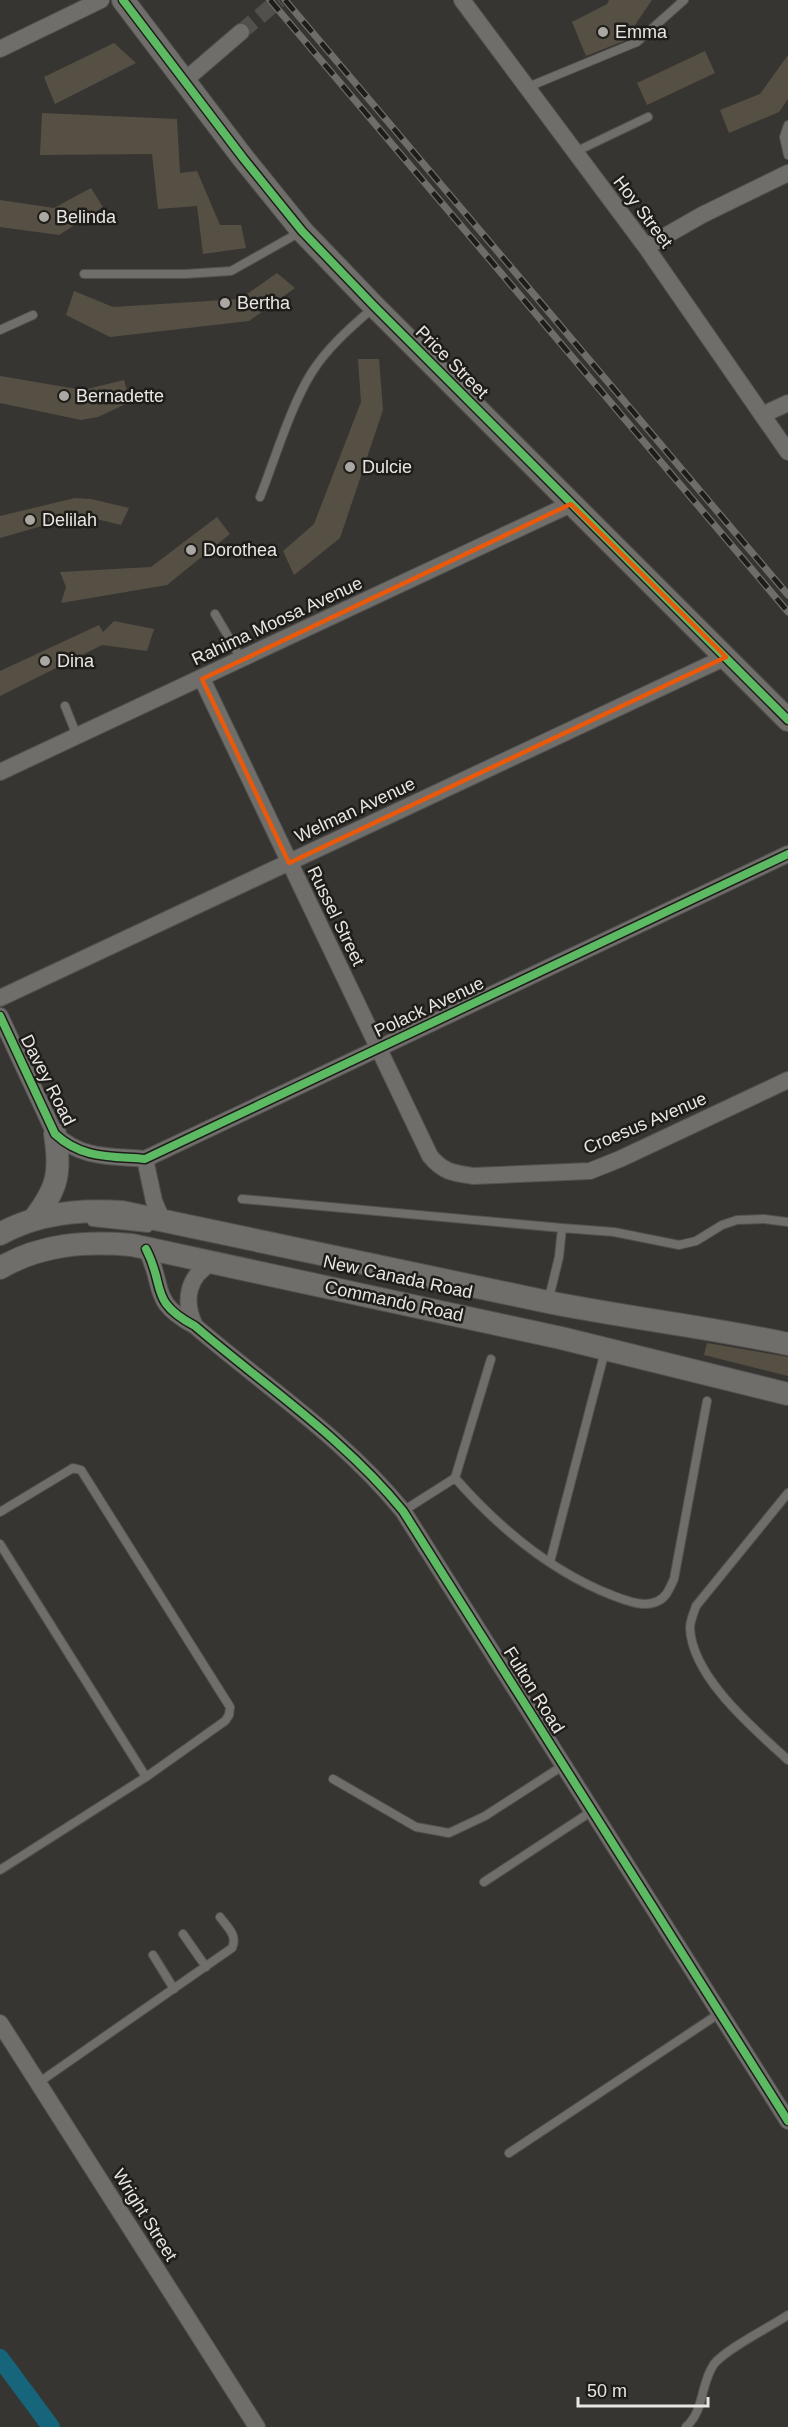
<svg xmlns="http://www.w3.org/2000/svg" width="788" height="2427" font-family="Arial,sans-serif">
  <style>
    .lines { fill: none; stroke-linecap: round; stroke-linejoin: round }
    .canal { stroke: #16657a; stroke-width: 18 }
    .building { fill: #565044 }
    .street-tunnel { stroke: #52504c; stroke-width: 16; stroke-dasharray: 16 8; stroke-linecap: butt }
    .lane-casing { stroke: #53514f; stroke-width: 10 }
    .street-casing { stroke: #53514f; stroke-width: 18 }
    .secondary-casing { stroke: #53514f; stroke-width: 24 }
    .lane { stroke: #6f6e6b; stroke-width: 8 }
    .street { stroke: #6f6e6b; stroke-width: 16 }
    .secondary { stroke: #6f6e6b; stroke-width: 22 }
    .rail-casing { stroke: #6e6d6a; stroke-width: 7 }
    .rail { stroke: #1f1d1a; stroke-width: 4.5; stroke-dasharray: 14; stroke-linecap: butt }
    .cycleway-casing { stroke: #1f1d1a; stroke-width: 11 }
    .cycleway { stroke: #5cba63; stroke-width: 8 }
    .marked { fill: none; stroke: #e8590c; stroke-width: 4.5; stroke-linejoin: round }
    .poi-dot { fill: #aba8a4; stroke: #1f1d1a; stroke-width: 2 }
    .labels { text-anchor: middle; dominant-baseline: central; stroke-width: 5; stroke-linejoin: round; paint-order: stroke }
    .poi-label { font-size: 18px; fill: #e9e6e2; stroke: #1f1d1a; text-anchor: start }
    .street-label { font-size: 18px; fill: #e9e6e2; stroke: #1f1d1a }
  </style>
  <rect width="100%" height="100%" fill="#373532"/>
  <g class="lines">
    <path class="canal" d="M0,2358L51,2427"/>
  </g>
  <path class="building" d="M609,0H652L624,41L586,56L572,22L607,4Z
    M114,43L136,63L55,104L44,77Z
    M705,51L715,73L647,105L637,83Z
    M788,55V99L779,112L729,133L720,110L760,94Z
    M42,113L177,119L180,173L197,171L220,225H241L246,248L203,254L197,206L158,209L152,154L40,155Z
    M91,188L103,207L59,235L0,227V200L54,208Z
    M277,273L295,288L249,321L110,337L66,315L74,291L113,307L240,299Z
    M358,359H379L383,410L340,538L294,575L283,551L314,524L361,402Z
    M0,376L83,390L124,380L130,402L98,417L81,420L0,403Z
    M75,498L91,499L129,508L121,525L80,515L0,538V516Z
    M217,517L230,534L167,585L61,603L66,587L60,572L151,567Z
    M114,621L154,629L147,651L102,645L0,696V671L99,625L103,632Z
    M707,1343L788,1357V1376L704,1355Z"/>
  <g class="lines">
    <path class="street-tunnel" d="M241,32L279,0"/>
    <g class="lane-casing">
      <path id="lane" d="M528,87L637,42L684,0
        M788,125L784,137L788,155
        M575,152L648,117
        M84,274H185L231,271L302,231
        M0,330L33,315
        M260,497C275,459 291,405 312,372C328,347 351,327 373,308
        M215,614L242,660
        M65,706L77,736
        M242,1199L562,1228
        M92,1222L148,1228
        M548,1302L559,1257L562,1228L614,1232L679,1245L696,1241L722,1225L737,1220L764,1219L788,1222
        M455,1478L491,1359
        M788,1493L696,1606C694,1612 690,1621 690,1628C692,1677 754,1729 788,1760
        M403,1511L455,1478C499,1528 551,1572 614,1596C627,1601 645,1608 658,1601C667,1597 670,1587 674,1579L707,1401
        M0,1512L73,1468L81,1470L230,1707L229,1715L225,1721L146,1777L0,1870
        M0,1544L146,1777
        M550,1562L605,1351
        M333,1779L416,1827L449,1833L485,1816L564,1765
        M484,1882L592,1811
        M183,1934L206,1967
        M153,1955L174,1989
        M38,2083L232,1948C238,1935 227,1927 220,1917
        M509,2153L720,2013
        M686,2427C705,2410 700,2384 714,2364C726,2349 770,2327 788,2315"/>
    </g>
    <g class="street-casing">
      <path id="street" d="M462,0L646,247L788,452
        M0,49L101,0
        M184,81L241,32
        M646,247L702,215L788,173
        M762,415L788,403
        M202,679L430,1156C443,1172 453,1173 473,1176L590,1171L620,1159L788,1080
        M0,772L571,504
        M0,998L726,657
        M0,1016L55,1134C82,1159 110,1156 145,1159L788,854
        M145,1159L154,1201L163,1222
        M146,1249C166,1287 148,1301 195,1326C265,1386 345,1439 403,1511L788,2121
        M195,1326C183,1301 187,1276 213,1262
        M0,2023L257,2427"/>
    </g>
    <g class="secondary-casing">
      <path id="secondary" d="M123,0L243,158L302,231L374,306L788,720
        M34,1219C58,1188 61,1172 55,1134
        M0,1234C37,1213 79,1209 122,1212L548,1302C628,1318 708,1327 788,1344
        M0,1268C41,1244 85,1241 132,1245L561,1338L788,1394"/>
    </g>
    <use href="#lane" class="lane"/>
    <use href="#street" class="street"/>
    <use href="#secondary" class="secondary"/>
    <g class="rail-casing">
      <path id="rail" d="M270,0L788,612
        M285,0L788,595"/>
    </g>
    <use href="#rail" class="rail"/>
    <g class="cycleway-casing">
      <path id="cycleway" d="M123,0L243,158L302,231L374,306L788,720
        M0,1016L55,1134C82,1159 110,1156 145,1159L788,854
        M146,1249C166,1287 148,1301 195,1326C265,1386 345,1439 403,1511L788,2121"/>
    </g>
    <use href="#cycleway" class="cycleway"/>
  </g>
  <path class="marked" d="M571,504L726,657L289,863L202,679Z"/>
  <g class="poi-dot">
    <circle cx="603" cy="32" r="6"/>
    <circle cx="44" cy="217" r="6"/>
    <circle cx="225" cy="303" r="6"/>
    <circle cx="64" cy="396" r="6"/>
    <circle cx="350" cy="467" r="6"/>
    <circle cx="30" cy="520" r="6"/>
    <circle cx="191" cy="550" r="6"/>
    <circle cx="45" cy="661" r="6"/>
  </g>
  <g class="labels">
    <g class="poi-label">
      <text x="615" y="32">Emma</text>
      <text x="56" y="217">Belinda</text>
      <text x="237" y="303">Bertha</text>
      <text x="76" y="396">Bernadette</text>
      <text x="362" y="467">Dulcie</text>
      <text x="42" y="520">Delilah</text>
      <text x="203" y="550">Dorothea</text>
      <text x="57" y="661">Dina</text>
    </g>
    <g class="street-label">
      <text transform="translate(643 212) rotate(53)">Hoy Street</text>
      <text transform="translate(452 362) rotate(45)">Price Street</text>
      <text transform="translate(277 621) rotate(-25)">Rahima Moosa Avenue</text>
      <text transform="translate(355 810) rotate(-25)">Welman Avenue</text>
      <text transform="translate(336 916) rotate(64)">Russel Street</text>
      <text transform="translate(429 1007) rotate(-25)">Polack Avenue</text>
      <text transform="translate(48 1080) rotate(63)">Davey Road</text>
      <text transform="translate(645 1123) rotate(-23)">Croesus Avenue</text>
      <text transform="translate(398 1277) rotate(12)">New Canada Road</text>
      <text transform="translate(394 1301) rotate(12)">Commando Road</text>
      <text transform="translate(534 1690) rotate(58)">Fulton Road</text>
      <text transform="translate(145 2215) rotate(58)">Wright Street</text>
    </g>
  </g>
  <path d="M578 2397v9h130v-9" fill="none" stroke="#e9e6e2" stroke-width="3"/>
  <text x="587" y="2397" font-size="18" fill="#e9e6e2" stroke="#1f1d1a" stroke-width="4.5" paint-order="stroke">50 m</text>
</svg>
